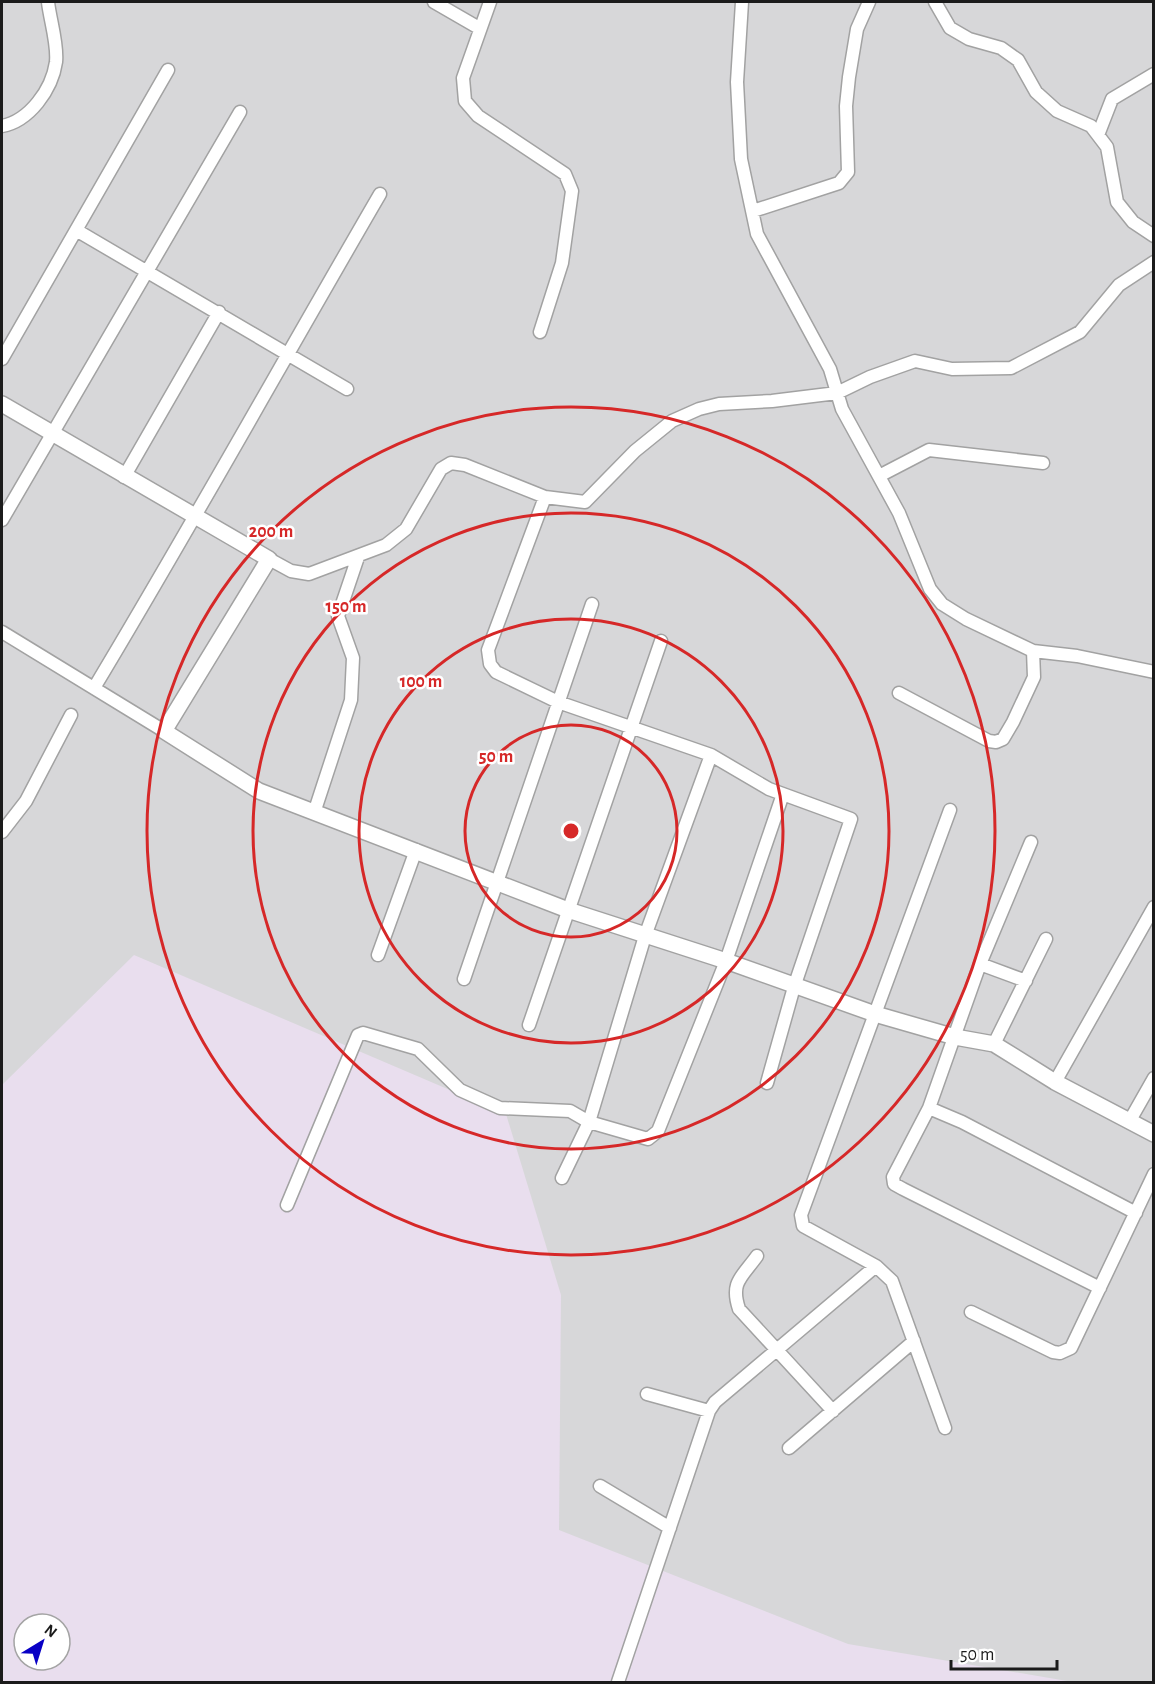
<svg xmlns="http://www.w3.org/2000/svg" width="1155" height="1684" font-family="'Alegreya Sans',sans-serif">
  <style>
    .residential { fill: #d7d7d9 }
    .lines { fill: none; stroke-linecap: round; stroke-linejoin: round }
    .minor-casing { stroke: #a2a2a2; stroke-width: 15 }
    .tertiary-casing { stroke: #a2a2a2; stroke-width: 18 }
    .minor { stroke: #fff; stroke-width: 12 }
    .tertiary { stroke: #fff; stroke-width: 15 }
    .ring { fill: none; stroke: #d62828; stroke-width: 3 }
    .centre { fill: #d62828; stroke: #fff; stroke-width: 3 }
    .ring-label { font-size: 18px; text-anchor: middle; font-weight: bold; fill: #d62828; stroke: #fff; stroke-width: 5; stroke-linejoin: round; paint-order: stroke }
  </style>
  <rect width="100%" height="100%" fill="#e9deee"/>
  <path class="residential" d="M2,2H1153V1682H1073L848,1644L559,1530L561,1295L506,1114L134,955L2,1085Z"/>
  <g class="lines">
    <g class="minor-casing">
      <path id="minor" d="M434,2L479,28
        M490,2L463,78L465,101L478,116L565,174L572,191L562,263L540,332
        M742,2L737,82L741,159L757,234L830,369L842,409L899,513L930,589L942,604L966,619L1033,651L1077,656L1154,672
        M935,2L950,28L969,39L1001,48L1018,60L1036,92L1057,111L1091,126L1107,147L1117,202L1133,222L1154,236
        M2,126C29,121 52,90 56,62C58,44 50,20 48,2
        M1098,135L1112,99L1154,74
        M753,211L839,183L848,172L846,106L849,77L857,29L869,2
        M76,230L347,389
        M2,359L168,70
        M879,476L929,450L1043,463
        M124,477L219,312
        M545,497L488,650L490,664L496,672L558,702L711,755L769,789L851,819L794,987L767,1083
        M2,520L240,112
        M269,559L291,571L309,574L386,545L406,529L441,469L451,463L465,465L545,497L585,502L635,451L672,421L699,409L719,404L772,401L837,393L870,377L915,361L952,369L1011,368L1080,332L1119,285L1154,262
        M2,632L164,731
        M94,688C192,525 284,359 380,194
        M899,693L989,741L996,742L1003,739L1013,722L1034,677L1033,651
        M314,813L351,700L353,658L338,616L358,557
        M2,832L26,801L71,715
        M1031,842L980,964L929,1108L893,1177L894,1184L903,1189L1100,1288
        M378,955L416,850
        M980,964L1026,981
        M464,979L592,604
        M529,1025L661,641
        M994,1044L1046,939
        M1055,1082L1154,907
        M929,1108L962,1122L1136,1213
        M1129,1122L1154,1078
        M562,1178L589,1122L645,936L711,755
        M287,1205L358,1035L363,1033L418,1049L460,1090L500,1108L570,1111L589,1122L648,1139L658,1131L726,961L783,794
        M757,1256C742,1277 730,1282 739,1309L833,1411
        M971,1312L1053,1352L1060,1353L1071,1348L1154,1174
        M647,1394L709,1411
        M945,1428L892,1281L876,1266L803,1226L801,1215L950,810
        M789,1448L914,1341
        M600,1486L670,1528
        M618,1682L709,1411L715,1402L876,1266"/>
    </g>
    <g class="tertiary-casing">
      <path id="tertiary" d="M2,404L269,559L164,731L259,791L568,910L726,961L875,1014L955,1037L994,1044L1055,1082L1154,1134"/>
    </g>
    <use href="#minor" class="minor"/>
    <use href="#tertiary" class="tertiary"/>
  </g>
  <g class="ring">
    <circle cx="571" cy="831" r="106"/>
    <circle cx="571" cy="831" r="212"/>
    <circle cx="571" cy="831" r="318"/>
    <circle cx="571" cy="831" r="424"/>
  </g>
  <circle cx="571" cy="831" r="9" class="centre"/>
  <g class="ring-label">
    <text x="271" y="537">200 m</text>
    <text x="346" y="612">150 m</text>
    <text x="421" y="687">100 m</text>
    <text x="496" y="762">50 m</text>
  </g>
  <rect width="1155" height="1684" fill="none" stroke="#1b1b1b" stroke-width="6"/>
  <g transform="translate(42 1642) rotate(38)"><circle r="28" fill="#ffffff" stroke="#a4a4a4" stroke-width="1.5"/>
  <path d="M0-4.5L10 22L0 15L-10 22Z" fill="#0900c5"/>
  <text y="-9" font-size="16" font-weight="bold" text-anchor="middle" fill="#1b1b1b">N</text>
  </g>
  <path d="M951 1660v9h106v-9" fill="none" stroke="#1b1b1b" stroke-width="3"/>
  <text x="960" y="1660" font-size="18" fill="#1b1b1b" stroke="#ffffff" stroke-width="4.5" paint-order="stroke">50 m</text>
</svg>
